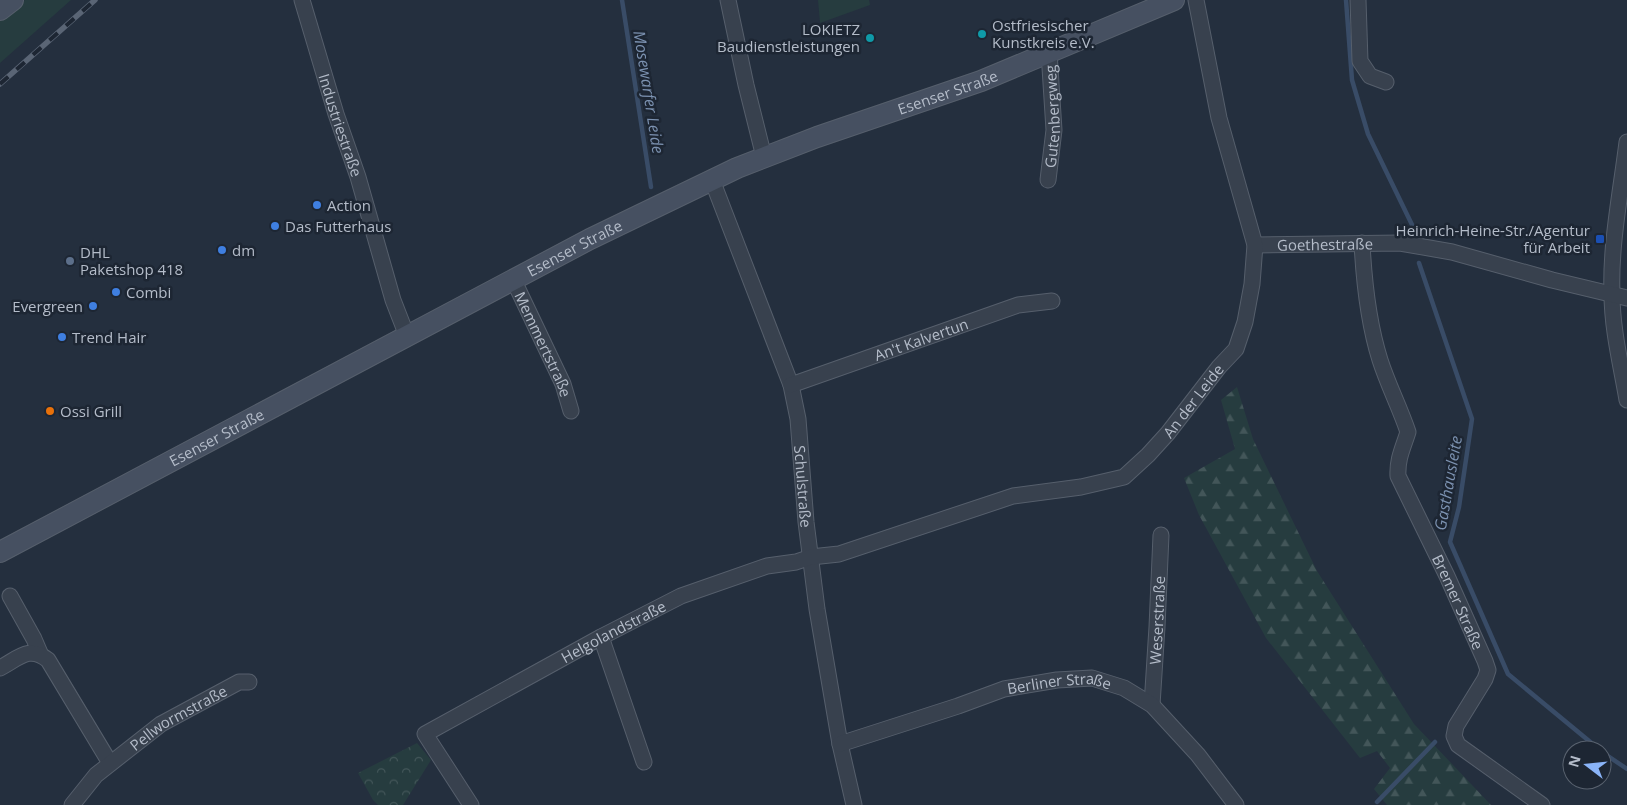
<svg xmlns="http://www.w3.org/2000/svg" width="1627" height="805" font-family="'Open Sans',sans-serif">
  <style>
    .grass { fill: #263c3f }
    .forest { fill: url(#forest-firs) }
    .park { fill: url(#park-crowns) }
    .lines { fill: none; stroke-linecap: round; stroke-linejoin: round }
    .stream { stroke: #394c67; stroke-width: 4.5 }
    .street-casing { stroke: #565f6c; stroke-width: 17 }
    .secondary-casing { stroke: #565f6c; stroke-width: 22 }
    .street { stroke: #38414e; stroke-width: 15 }
    .secondary { stroke: #465061; stroke-width: 20 }
    .rail-casing { stroke: #5a6575; stroke-width: 5.5 }
    .rail { stroke: #1d2633; stroke-width: 4; stroke-dasharray: 11; stroke-linecap: butt }
    .culture-dot { fill: #0f9aa8; stroke: #1d2633; stroke-width: 2 }
    .shop-dot { fill: #3f7fe0; stroke: #1d2633; stroke-width: 2 }
    .transit-dot { fill: #1a4fb4; stroke: #1d2633; stroke-width: 2 }
    .service-dot { fill: #5c6f8a; stroke: #1d2633; stroke-width: 2 }
    .food-dot { fill: #e8710a; stroke: #1d2633; stroke-width: 2 }
    .labels { text-anchor: middle; dominant-baseline: central; stroke-width: 5; stroke-linejoin: round; paint-order: stroke }
    .poi-label { font-size: 15px; fill: #b4bcc9; stroke: #1d2633; text-anchor: start }
    .street-label { font-size: 15px; fill: #b4bcc9; stroke: #1d2633 }
    .water-label { font-size: 16px; font-style: italic; fill: #7c92b1; stroke: #1d2633 }
  </style>
  <defs>
    <pattern id="forest-firs" width="22" height="20" patternUnits="userSpaceOnUse" patternTransform="scale(1.25)"><rect width="22" height="20" fill="#263c3f"/><path d="M5 1l3.5 6h-7zM16 11l3.5 6h-7z" fill="#435659"/></pattern>
    <pattern id="park-crowns" width="20" height="18" patternUnits="userSpaceOnUse" patternTransform="scale(1.25)"><rect width="20" height="18" fill="#263c3f"/><path d="M2 6a3 3 0 1 1 6 0M12 15a3 3 0 1 1 6 0" fill="none" stroke="#435659"/></pattern>
  </defs>
  <rect width="100%" height="100%" fill="#242f3e"/>
  <path class="grass" d="M25,0H71L0,63V19Z
    M818,0H869L870,5L820,23Z"/>
  <path class="forest" d="M1237,387L1253,439L1317,571L1414,724L1491,805H1387L1374,789L1390,768L1377,751L1360,758L1266,638L1199,515L1184,478L1235,449L1221,400Z"/>
  <path class="park" d="M417,743L431,760L403,805H378L373,800L358,773Z"/>
  <g class="lines">
    <path class="stream" d="M622,0L651,187
      M1346,0L1352,80L1368,134L1416,233
      M1419,263L1472,419L1459,507L1450,542L1508,674L1600,750
      M1602,752L1627,769
      M1377,802L1435,742"/>
    <g class="street-casing">
      <g id="street">
        <path id="s1" d="M302,0L336,114L358,177L393,300L407,336"/>
        <path d="M728,0L746,85L764,157"/>
        <path d="M1358,0L1360,61L1370,76L1386,82"/>
        <path d="M1627,142C1621,191 1610,245 1612,294C1612,329 1621,365 1627,400"/>
        <path id="s2" d="M712,180L791,385L798,419L806,522L817,609L840,744L854,805"/>
        <path id="s3" d="M1048,180L1054,130L1049,52"/>
        <path id="s4" d="M1362,243C1364,283 1368,322 1380,360C1388,385 1400,408 1408,432C1403,448 1397,459 1398,476L1447,576L1485,661L1488,670L1485,679L1456,726L1454,736L1458,745L1542,805"/>
        <path id="s5" d="M1255,245L1400,243L1452,252L1552,280L1627,298"/>
        <path id="s6" d="M513,279L563,384L571,411"/>
        <path id="s7" d="M791,385L1018,305L1052,301"/>
        <path d="M10,596L34,639L40,653"/>
        <path d="M601,637L644,762"/>
        <path d="M0,668C19,658 29,645 48,660L110,763"/>
        <path id="s8" d="M1152,705L1157,627L1161,535"/>
        <path id="s9" d="M840,744L958,706L1004,689L1057,680L1092,678L1124,688L1152,705L1198,755L1236,805"/>
        <path id="s10" d="M72,805L96,775L161,724L239,682H249"/>
        <path id="s11" d="M471,805L425,734L601,637L681,596L767,566L796,562L811,557L839,554L1013,496L1081,487L1124,477L1148,455L1168,433L1219,367L1236,349L1245,322L1252,284L1255,245L1219,118L1196,0"/>
      </g>
    </g>
    <g class="secondary-casing">
      <g id="secondary">
        <path d="M0,10L13,0"/>
        <path id="s12" d="M0,552L590,239L737,168L817,137L981,81L1174,0"/>
      </g>
    </g>
    <use href="#street" class="street"/>
    <use href="#secondary" class="secondary"/>
    <g class="rail-casing">
      <path id="rail" d="M0,84L95,0"/>
    </g>
    <use href="#rail" class="rail"/>
  </g>
  <g class="culture-dot">
    <circle cx="982" cy="34" r="5"/>
    <circle cx="870" cy="38" r="5"/>
  </g>
  <g class="shop-dot">
    <circle cx="317" cy="205" r="5"/>
    <circle cx="275" cy="226" r="5"/>
    <circle cx="222" cy="250" r="5"/>
    <circle cx="116" cy="292" r="5"/>
    <circle cx="93" cy="306" r="5"/>
    <circle cx="62" cy="337" r="5"/>
  </g>
  <rect class="transit-dot" x="1595" y="234" width="10" height="10" rx="2.5"/>
  <circle class="service-dot" cx="70" cy="261" r="5"/>
  <circle class="food-dot" cx="50" cy="411" r="5"/>
  <g class="labels">
    <g class="poi-label">
      <text x="992" y="25">Ostfriesischer<tspan x="992" dy="17">Kunstkreis e.V.</tspan></text>
      <text x="860" y="29" text-anchor="end">LOKIETZ<tspan x="860" dy="17">Baudienstleistungen</tspan></text>
      <text x="327" y="205">Action</text>
      <text x="285" y="226">Das Futterhaus</text>
      <text x="1590" y="230" text-anchor="end">Heinrich-Heine-Str./Agentur<tspan x="1590" dy="17">für Arbeit</tspan></text>
      <text x="232" y="250">dm</text>
      <text x="80" y="252">DHL<tspan x="80" dy="17">Paketshop 418</tspan></text>
      <text x="126" y="292">Combi</text>
      <text x="83" y="306" text-anchor="end">Evergreen</text>
      <text x="72" y="337">Trend Hair</text>
      <text x="60" y="411">Ossi Grill</text>
    </g>
    <g class="street-label">
      <text stroke="none"><textPath href="#s12" startOffset="1055">Esenser Straße</textPath></text>
      <text stroke="none"><textPath href="#s3" startOffset="64">Gutenbergweg</textPath></text>
      <text stroke="none"><textPath href="#s1" startOffset="131">Industriestraße</textPath></text>
      <text stroke="none"><textPath href="#s5" startOffset="70">Goethestraße</textPath></text>
      <text stroke="none"><textPath href="#s12" startOffset="650">Esenser Straße</textPath></text>
      <text stroke="none"><textPath href="#s7" startOffset="138">An't Kalvertun</textPath></text>
      <text stroke="none"><textPath href="#s6" startOffset="72">Memmertstraße</textPath></text>
      <text stroke="none"><textPath href="#s11" startOffset="939">An der Leide</textPath></text>
      <text stroke="none"><textPath href="#s12" startOffset="245">Esenser Straße</textPath></text>
      <text stroke="none"><textPath href="#s2" startOffset="322">Schulstraße</textPath></text>
      <text stroke="none"><textPath href="#s4" startOffset="381">Bremer Straße</textPath></text>
      <text stroke="none"><textPath href="#s8" startOffset="85">Weserstraße</textPath></text>
      <text stroke="none"><textPath href="#s11" startOffset="299">Helgolandstraße</textPath></text>
      <text stroke="none"><textPath href="#s9" startOffset="229">Berliner Straße</textPath></text>
      <text stroke="none"><textPath href="#s10" startOffset="139">Pellwormstraße</textPath></text>
    </g>
    <g class="water-label">
      <text transform="translate(649 92) rotate(81)">Mosewarfer Leide</text>
      <text transform="translate(1448 483) rotate(-80)">Gasthausleite</text>
    </g>
  </g>
  <g transform="translate(1587 765) rotate(286)"><circle r="24" fill="#1d2633" stroke="#59626f"/>
  <path d="M0-4L9 19L0 12L-9 19Z" fill="#8ab4f8"/>
  <text y="-8" font-size="14" font-weight="bold" text-anchor="middle" fill="#b4bcc9">N</text>
  </g>
</svg>
